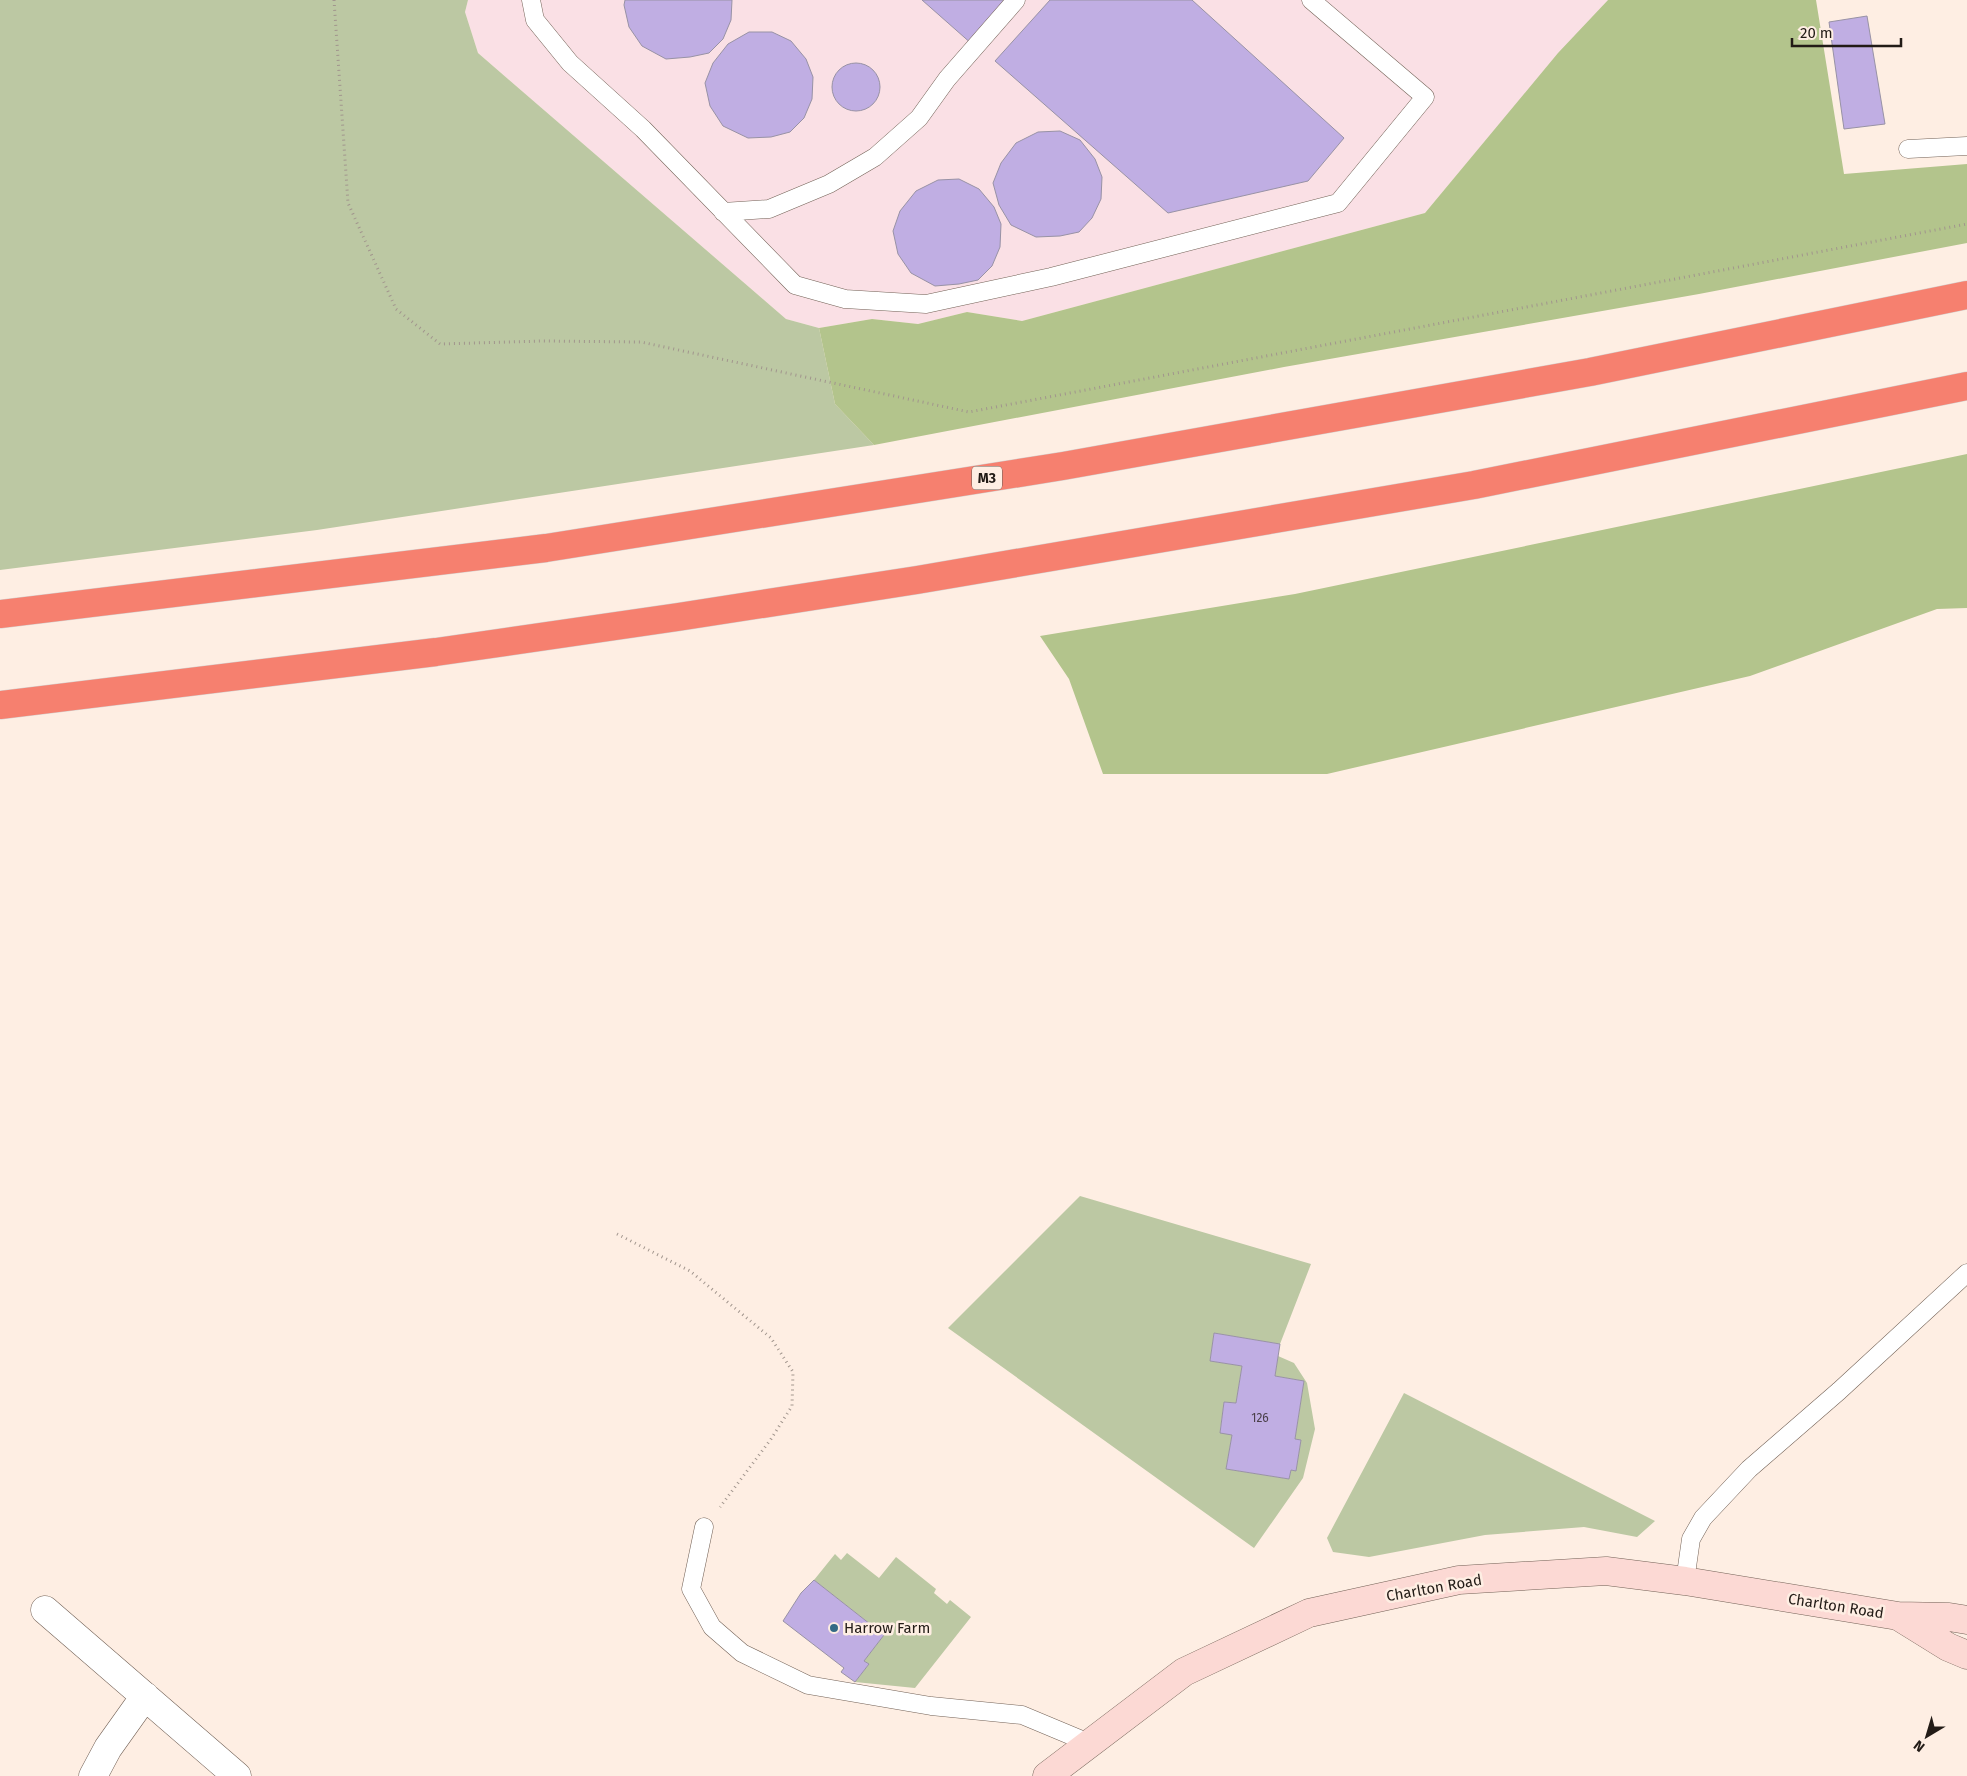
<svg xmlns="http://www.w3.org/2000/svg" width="1967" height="1776" font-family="'Fira Sans',sans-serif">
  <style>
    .industrial { fill: #fae0e5 }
    .green { fill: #bcc8a3 }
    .forest { fill: #b3c48c }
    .building { fill: #c0aee3; stroke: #9892a5 }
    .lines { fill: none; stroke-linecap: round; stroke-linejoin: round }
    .lane-casing { stroke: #736257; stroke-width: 19 }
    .street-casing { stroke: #736257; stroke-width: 29 }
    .secondary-casing { stroke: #736257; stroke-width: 29 }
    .highway-casing { stroke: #d3d1d0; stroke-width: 29 }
    .path { stroke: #a1958d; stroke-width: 3; stroke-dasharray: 1 4; stroke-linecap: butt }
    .lane { stroke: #fff; stroke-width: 18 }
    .street { stroke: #fff; stroke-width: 28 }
    .secondary { stroke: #fcd9d4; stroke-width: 28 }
    .highway { stroke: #f6806f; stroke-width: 28 }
    .poi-dot { fill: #336a85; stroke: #feeee3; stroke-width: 2 }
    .labels { text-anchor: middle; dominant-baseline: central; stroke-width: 5; stroke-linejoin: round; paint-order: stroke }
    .number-label { font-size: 12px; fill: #4a4049 }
    .shield { fill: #feeee3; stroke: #645a54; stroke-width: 1 }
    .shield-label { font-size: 14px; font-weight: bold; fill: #221b16 }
    .street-label { font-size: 15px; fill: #221b16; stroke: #feeee3 }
    .poi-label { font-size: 15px; fill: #221b16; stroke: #feeee3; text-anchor: start }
  </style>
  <rect width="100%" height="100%" fill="#feeee3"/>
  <path class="industrial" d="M468,0H1608L1558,54L1425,213L1022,321L967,312L918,324L872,319L819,328L786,319L478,53L465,12Z"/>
  <path class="green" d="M0,0H468L465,12L478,53L786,319L819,328L835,404L874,445L317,530L0,570Z
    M1080,1196L1311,1264L1280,1344L1214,1333L1210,1361L1242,1366L1236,1403L1224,1402L1220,1432L1232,1435L1226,1469L1289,1479L1291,1470H1296L1301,1440L1295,1439L1304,1381L1275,1376L1278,1356L1294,1363L1307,1383L1315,1429L1303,1478L1254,1548L948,1328Z
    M1404,1393L1655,1521L1637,1537L1584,1527L1485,1535L1369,1557L1333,1552L1327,1538Z
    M847,1553L879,1578L896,1557L936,1589L934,1593L947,1604L950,1600L971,1617L915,1688L855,1682L869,1664L864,1661L884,1635L814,1580L835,1554L841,1560Z"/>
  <path class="forest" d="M1608,0H1816L1844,174L1967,164V243L1699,294L1284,367L874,445L835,404L819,328L872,319L918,324L967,312L1022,321L1425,213L1558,53Z
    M1967,454V608L1937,609L1750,676L1327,774H1103L1069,679L1040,636L1295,594Z"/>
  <path class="building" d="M625,0H732L731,20L723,39L709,53L690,57L666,59L642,46L629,27L624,5Z
    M922,0H1012L973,45Z
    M1050,0H1192L1344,138L1308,181L1168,213L995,61Z
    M1867,16L1885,124L1844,129L1829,22Z
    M749,32H772L791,41L806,59L813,77L812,99L804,118L790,132L771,137L748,138L723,126L710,106L705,83L713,63L728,44Z
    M832 87a24 24 0 1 1 48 0a24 24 0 1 1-48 0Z
    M1060,131L1080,140L1095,159L1102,177L1101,199L1092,218L1079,232L1060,236L1036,237L1011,225L999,205L993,183L1001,163L1016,143L1038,132Z
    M959,179L979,189L994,207L1001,224L1000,247L992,266L978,280L959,284L935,286L911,273L898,254L893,231L900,211L916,191L938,180Z
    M1214,1333L1280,1344L1275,1376L1304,1381L1295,1439L1301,1440L1296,1471L1291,1470L1289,1479L1226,1469L1232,1435L1220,1433L1224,1402L1236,1403L1242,1366L1210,1361Z
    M814,1580L884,1635L864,1661L869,1664L855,1682L841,1672L844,1668L783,1621L801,1593Z"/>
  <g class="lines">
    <g class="lane-casing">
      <path id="lane" d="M531,0L535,20L570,63L643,129L795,285L845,299L926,304L1051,277L1338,203L1425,97L1311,0
        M1908,149L1967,146
        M723,212L769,209L829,184L875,157L919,118L947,79L1016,0
        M704,1527L691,1589L712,1627L742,1653L808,1685L931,1706L1022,1715L1089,1743
        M1685,1581L1691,1539L1703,1518L1749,1469L1839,1391L1967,1273"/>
    </g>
    <g class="street-casing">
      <path id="street" d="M45,1610L237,1776
        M93,1776L108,1748L145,1696"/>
    </g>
    <g class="secondary-casing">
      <path id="secondary" d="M1898,1616L1948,1647L1967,1655
        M1047,1776L1184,1672L1309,1613L1459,1580L1606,1571L1685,1581L1898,1616L1949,1617L1967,1620"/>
    </g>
    <g class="highway-casing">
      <path id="highway" d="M0,614L546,548L1063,466L1590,372L1967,295
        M0,705L436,652L678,617L917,580L1474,485L1967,386"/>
    </g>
    <path class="path" d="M334,0L348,203L396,309L440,344L543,341L641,342L969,412L1967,224
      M617,1234L690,1271L771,1338L793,1372L792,1406L771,1439L720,1507"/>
    <use href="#lane" class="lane"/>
    <use href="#street" class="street"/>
    <use href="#secondary" class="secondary"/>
    <use href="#highway" class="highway"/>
  </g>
  <circle class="poi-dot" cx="834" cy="1628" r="5"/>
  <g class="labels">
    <g class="number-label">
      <text x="1260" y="1418">126</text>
    </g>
    <rect class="shield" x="972" y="466.5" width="30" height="23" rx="4"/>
    <g class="shield-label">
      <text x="987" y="478">M3</text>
    </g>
    <g class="street-label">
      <text transform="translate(1434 1588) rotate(-10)">Charlton Road</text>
      <text transform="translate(1836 1606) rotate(9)">Charlton Road</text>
    </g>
    <g class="poi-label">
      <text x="844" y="1628">Harrow Farm</text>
    </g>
  </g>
  <g transform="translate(1927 1736) rotate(218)" stroke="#feeee3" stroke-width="4" paint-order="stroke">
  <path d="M0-4L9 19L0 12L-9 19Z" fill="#221b16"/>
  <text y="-8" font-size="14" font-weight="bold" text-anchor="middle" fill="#221b16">N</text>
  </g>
  <path d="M1792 38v8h109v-8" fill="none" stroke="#221b16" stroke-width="2.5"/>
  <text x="1800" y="38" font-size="15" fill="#221b16" stroke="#feeee3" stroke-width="4" paint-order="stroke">20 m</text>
</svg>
